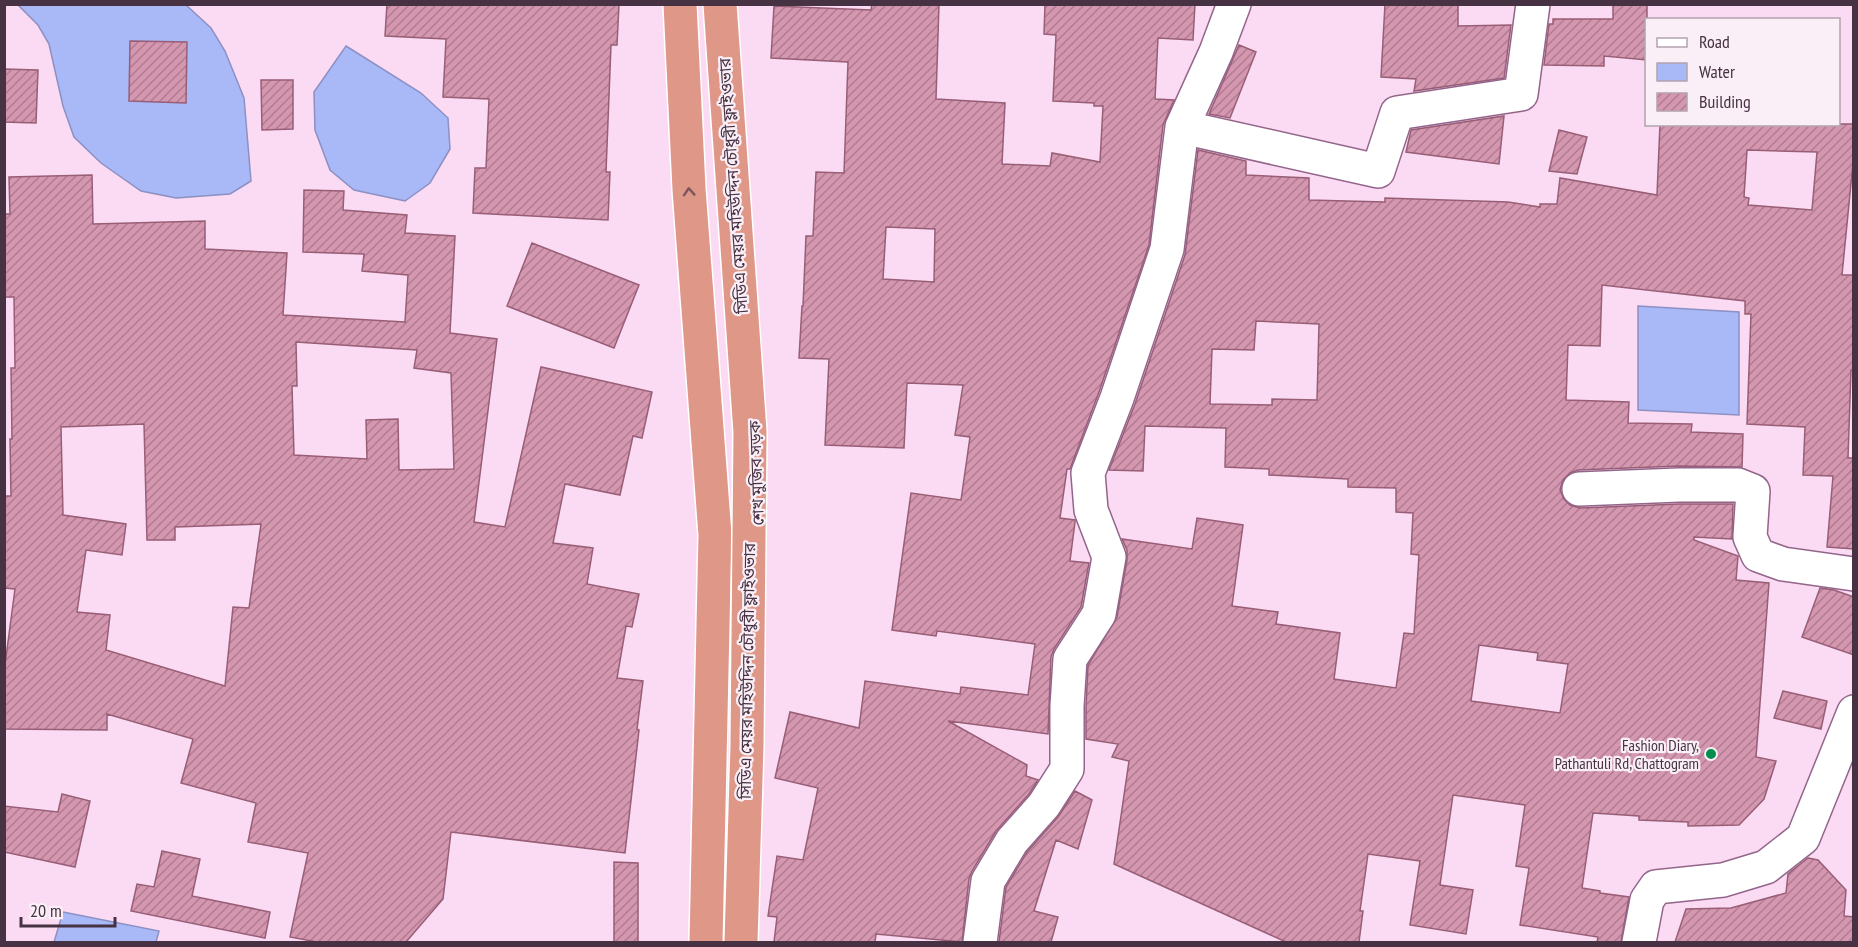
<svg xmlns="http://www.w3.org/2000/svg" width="1858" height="947" font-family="'PT Sans Narrow','Noto Sans Bengali',sans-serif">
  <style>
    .water { fill: #a9b9f8; stroke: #8c90c2; stroke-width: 1.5 }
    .building { fill: url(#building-hatch); stroke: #985e76; stroke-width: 1.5; fill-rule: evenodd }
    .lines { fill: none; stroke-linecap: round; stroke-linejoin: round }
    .minor-casing { stroke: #94658b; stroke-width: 36 }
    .trunk-casing { stroke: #fff; stroke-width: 36 }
    .minor { stroke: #fff; stroke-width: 33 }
    .trunk { stroke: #df9888; stroke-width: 33 }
    .trunk-bridge-casing { stroke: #fff; stroke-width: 36; stroke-linecap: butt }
    .trunk-bridge { stroke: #df9888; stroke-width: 33 }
    .oneway { stroke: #7c565b }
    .poi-dot { fill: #038e4c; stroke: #faeff7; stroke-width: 2 }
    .labels { text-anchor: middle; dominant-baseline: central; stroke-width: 4.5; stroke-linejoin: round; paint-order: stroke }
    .street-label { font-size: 16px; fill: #473243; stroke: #faeff7 }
    .poi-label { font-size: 16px; fill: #473243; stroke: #faeff7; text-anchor: end }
  </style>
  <defs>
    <pattern id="building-hatch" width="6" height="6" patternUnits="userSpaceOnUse" patternTransform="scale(1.5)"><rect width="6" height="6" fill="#d597b0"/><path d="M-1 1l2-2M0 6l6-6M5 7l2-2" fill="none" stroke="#af7c91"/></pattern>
  </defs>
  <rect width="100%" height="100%" fill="#fbdaf3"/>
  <path class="water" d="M18,5H186L211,28L225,51L244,98L251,181L230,194L176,198L141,191L101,163L74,137L63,106L49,44L38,25Z
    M346,46L421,93L448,118L450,149L430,183L405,201L354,190L330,170L315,130L314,92Z
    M1638,306L1739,312V415L1638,410Z
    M63,912L159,931L156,942H54Z"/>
  <path class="building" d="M387,4H619L617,45H611L606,172H610L608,220L473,213L475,168H486L489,99L443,97L446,39L385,36Z
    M872,4H939L936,99L1005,103L1002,164L1050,166L1052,153L1100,162L1103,106H1094V103L1053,101L1056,35L1044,34L1045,4H1195L1193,40L1158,38L1155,99L1174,100L1163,125L1149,245L1099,392L1070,469H1067L1060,518L1075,520V522L1070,561L1089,563L1081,607L1054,649L1051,657L1048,734L948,721L1027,765L1026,776L1038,780L1029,794L996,831L972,871L969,879L962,942L876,934L875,942H774L777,917L768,916L777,856L803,860L818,788L775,778L790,712L859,728L865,681L960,694L961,687L1028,695L1035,644L937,631L936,636L892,630L911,493L961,500L970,437L955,435L963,385L907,383L904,448L825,445L829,359L799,358L802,306H803L806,236H813L816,172L844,173L848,62L771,58L774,6L871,10ZM886,227L935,229L934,282L883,279Z
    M1385,4H1458V26L1511,25L1504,78L1414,91L1416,79L1381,77Z
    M1613,4H1647V60L1604,56V66L1544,65L1549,24H1553V19H1613Z
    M130,41L187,42L186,103L129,101Z
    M1239,45L1256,52L1230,118L1209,114Z
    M4,69L38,70L36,123L4,122Z
    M261,80H293V129L262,130Z
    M1504,116L1499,164L1406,152L1411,130Z
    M1660,124H1854V153L1842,275H1854V370H1851L1848,458H1854V549L1827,547L1833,476L1803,475L1805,427L1747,424L1751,314H1745V301L1602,285L1600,346L1568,345L1566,400L1629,402L1628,423L1692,424L1691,432L1743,434L1742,467L1679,466L1578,470L1570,473L1563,480L1560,490L1564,499L1570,505L1580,508L1679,504H1733L1732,539L1694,537V540L1738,556L1736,580L1769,583L1756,757L1776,761L1764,799L1739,825L1688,826V822L1639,820V816L1593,813L1582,888L1600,891V893L1629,897L1621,942H1597L1598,937L1520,925L1529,868L1516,866L1525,805L1453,795L1440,885L1473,890L1466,934L1410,925L1420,861L1368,854L1360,911H1363L1359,942H1286L1114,864L1129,761L1112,757L1118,744L1086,739V707L1088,665L1117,617L1127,560V550L1122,539L1192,549L1197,518L1243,525L1232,606L1278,612L1276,624L1340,633L1334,679L1396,688L1404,633L1414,634L1419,555L1411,554L1413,513L1396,512V488L1348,487V479L1269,475V469L1225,467L1226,428L1145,426L1143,471L1109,470L1135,404L1185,255L1198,150L1246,161V175L1309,178V200L1385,202V198L1508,202L1540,207V204H1557L1560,178L1657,195ZM1747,150L1817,152L1812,210L1748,205L1749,198L1744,197ZM1256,321L1319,324L1317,400L1272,399V405L1210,404L1212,349L1254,350ZM1479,645L1538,653L1537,660L1568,664L1560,713L1471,701Z
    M1559,130L1587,137L1577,174L1549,171Z
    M92,175L93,224L205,221V249L287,253L283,315L405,322L408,275L362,271L364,254L303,252L304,190L344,191L343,210L407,215L405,233L455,236L450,333L497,339L474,522L505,527L541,367L652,392L642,438L633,436L620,495L565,484L553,543L593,548L587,584L639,594L632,627L626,626L617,678L643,681L637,729L639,730L625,853L451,832L443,899L406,942H317L290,937L308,853L248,842L256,803L181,783L193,739L107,714V730L4,729V672L15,589L4,588V496H11L10,439H12L11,368H15L14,297H4V214H10L9,177ZM296,342L417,350L414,368L451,373L454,469L399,470L398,419L366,420L367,459L294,455L292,386H297ZM144,424L147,540H175V527L261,524L249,608L233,607L225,686L106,650L110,615L77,612L86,550L122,555L126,524L63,515L61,427Z
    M532,243L639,285L614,348L507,306Z
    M1820,588L1834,590L1854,597V655L1802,637Z
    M1783,691L1827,701L1821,729L1774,718Z
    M1075,791L1092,800L1078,849L1056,840L1034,911L1058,917L1051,942H999L1006,887L1027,852L1058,817Z
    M62,794L90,801L75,867L4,852V806L58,812Z
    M162,851L200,859L192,896L270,912L265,938L131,911L137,884L154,887Z
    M1808,858L1818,860L1846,890L1844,916L1854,917V942H1675L1686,909L1731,908L1786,893L1788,874Z
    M614,862L638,863V942H614Z"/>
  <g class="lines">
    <g class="minor-casing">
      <path id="minor" d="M1182,127L1216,52L1234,4
        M1579,489L1679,485H1738L1753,491L1750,537L1758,555L1783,564L1854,574
        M980,942L988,881L1012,841L1044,805L1067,769V706L1070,659L1099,614L1109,557L1091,510L1088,473L1117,398L1167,249L1182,127L1378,171L1397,113L1521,94L1533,4
        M1639,942L1647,900L1656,887L1723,880L1766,867L1803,838L1854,712"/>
    </g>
    <g class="trunk-casing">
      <path id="trunk" d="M680,4L689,189L715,535L706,942"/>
    </g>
    <use href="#minor" class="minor"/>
    <use href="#trunk" class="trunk"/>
    <g class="trunk-bridge-casing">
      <path id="trunk-bridge" d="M720,4L750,432L747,745L741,942"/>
    </g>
    <use href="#trunk-bridge" class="trunk-bridge"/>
  </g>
  <defs><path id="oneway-chevron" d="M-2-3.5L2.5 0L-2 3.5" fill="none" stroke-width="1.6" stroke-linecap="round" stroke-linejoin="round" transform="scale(1.5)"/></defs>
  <use class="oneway" href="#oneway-chevron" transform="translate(689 192) rotate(-94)"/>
  <circle class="poi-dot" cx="1711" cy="754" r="6"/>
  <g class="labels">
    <g class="street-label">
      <text transform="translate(733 186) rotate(-94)">সিডিএ মেয়র মহিউদ্দিন চৌধুরী ফ্লাইওভার</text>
      <text transform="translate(756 473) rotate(-92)">শেখ মুজিব সড়ক</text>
      <text transform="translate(747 671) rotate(-89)">সিডিএ মেয়র মহিউদ্দিন চৌধুরী ফ্লাইওভার</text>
    </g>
    <g class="poi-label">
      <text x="1699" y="745">Fashion Diary,<tspan x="1699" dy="18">Pathantuli Rd, Chattogram</tspan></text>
    </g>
  </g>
  <rect width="1858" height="947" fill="none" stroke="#473243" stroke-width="12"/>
  <rect x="1645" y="18" width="195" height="108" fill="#faeff7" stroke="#b2a3af" stroke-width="1.5"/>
  <rect x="1657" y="38" width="30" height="9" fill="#ffffff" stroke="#b2a3af" stroke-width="1.5"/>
  <text x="1699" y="48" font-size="18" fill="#473243">Road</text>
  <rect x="1657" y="63" width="30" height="18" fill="#a9b9f8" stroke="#b2a3af" stroke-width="1.5"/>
  <text x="1699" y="78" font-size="18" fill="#473243">Water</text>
  <rect x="1657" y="93" width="30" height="18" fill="url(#building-hatch)" stroke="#b2a3af" stroke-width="1.5"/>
  <text x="1699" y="108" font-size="18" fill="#473243">Building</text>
  <path d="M21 917v9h94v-9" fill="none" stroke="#473243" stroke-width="3"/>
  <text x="30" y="917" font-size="18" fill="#473243" stroke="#faeff7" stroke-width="4.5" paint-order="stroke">20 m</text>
</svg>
